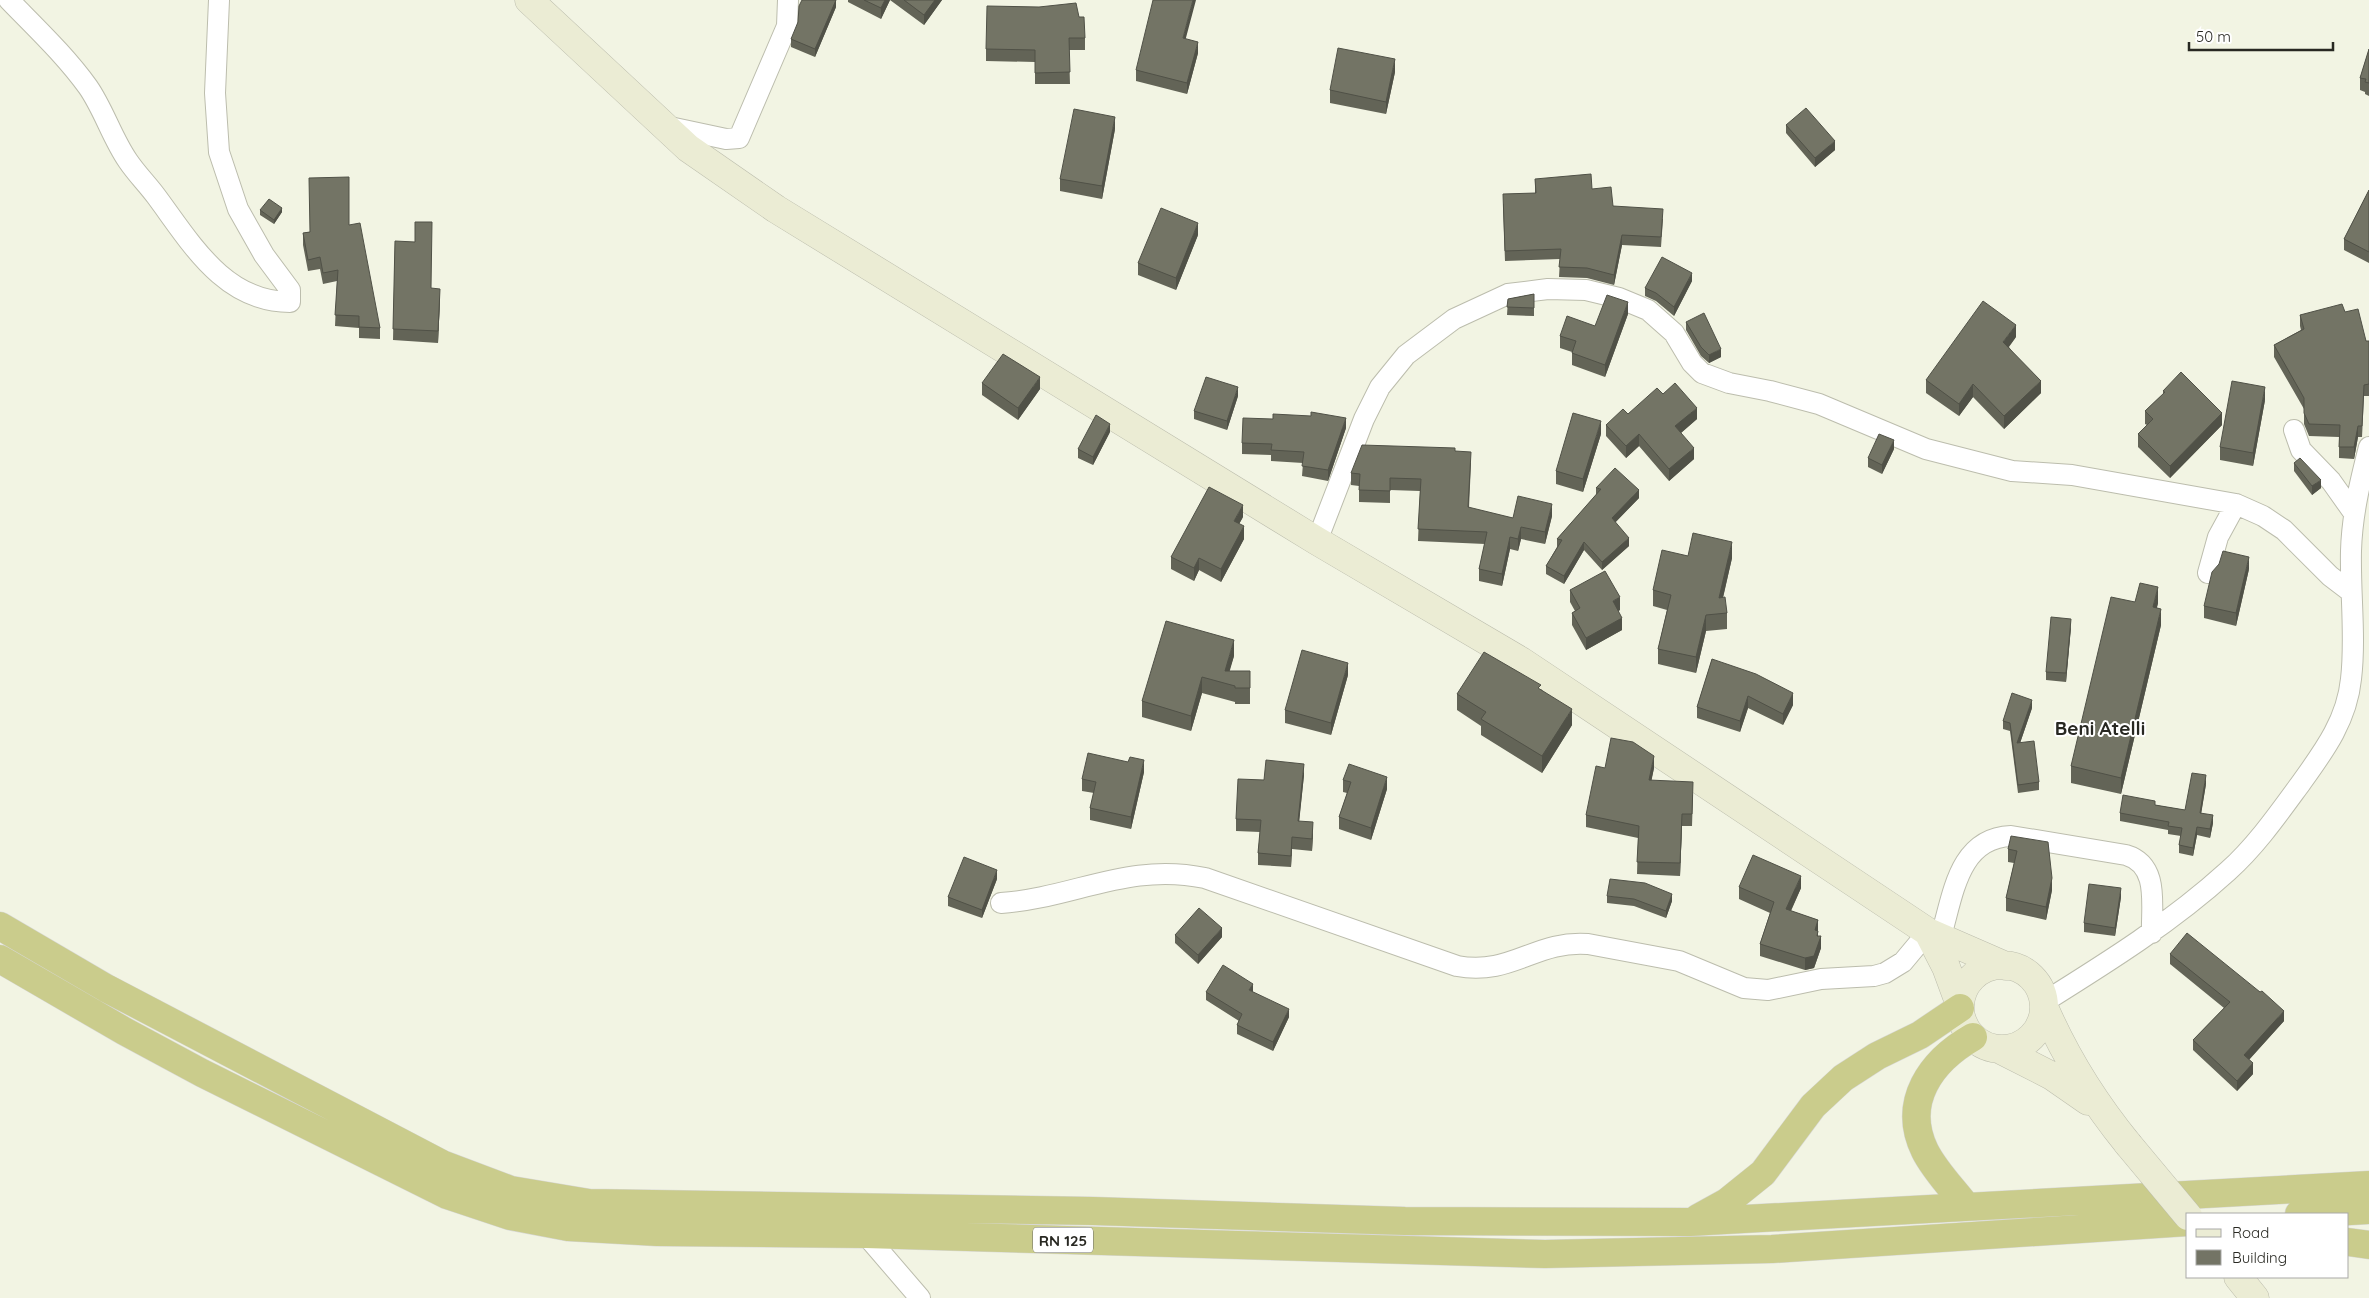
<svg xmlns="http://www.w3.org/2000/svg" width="2369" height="1298" font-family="Quicksand,sans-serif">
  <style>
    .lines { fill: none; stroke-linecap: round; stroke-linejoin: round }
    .minor-casing { stroke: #bcbdad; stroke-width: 22 }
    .secondary-casing { stroke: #bcbdad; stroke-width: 29 }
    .trunk-casing { stroke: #d8d8d7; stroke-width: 29 }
    .minor { stroke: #fff; stroke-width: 20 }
    .secondary { stroke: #ebecd4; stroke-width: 28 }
    .trunk { stroke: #cacc8c; stroke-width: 28 }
    .secondary-bridge-casing { stroke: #bcbdad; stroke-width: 29; stroke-linecap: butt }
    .secondary-bridge { stroke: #ebecd4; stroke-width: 28 }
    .wall { fill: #636457 }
    .shaded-wall { fill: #505147 }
    .building { fill: #737465; stroke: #505147 }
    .labels { text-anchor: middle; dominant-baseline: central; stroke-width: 4; stroke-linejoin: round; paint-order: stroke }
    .shield { fill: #fff; stroke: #686864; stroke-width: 1 }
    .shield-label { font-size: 15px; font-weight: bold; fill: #282822 }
    .quarter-label { font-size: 19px; font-weight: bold; fill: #282822; stroke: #fff }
  </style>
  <rect width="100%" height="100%" fill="#f2f4e3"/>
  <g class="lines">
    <g class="minor-casing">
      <path id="minor" d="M9,0C36,28 65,55 88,87C104,110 112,138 128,161C136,173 147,184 156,196C191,243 224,302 290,302V290L264,255L238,209L219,152L215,93L219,0
        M665,126L726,139L739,138L787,26L788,0
        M2294,430L2301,450L2331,481L2353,512
        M1317,541L1364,419L1380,387L1406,355L1454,319L1508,294L1548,289L1586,290L1619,298L1648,310L1674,333L1692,363L1702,373L1729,383L1770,391L1819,404L1926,449L2012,471L2072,475L2236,504L2263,516L2284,530L2330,576L2351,592
        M2208,573L2218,537L2236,504
        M1001,903C1074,898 1128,862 1205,878L1457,966C1512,976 1535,940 1588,944L1679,961L1744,988L1768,990L1821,979L1874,976L1885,973L1903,962L1928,932
        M1940,939C1953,898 1957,838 2011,836L2126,855C2160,865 2151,906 2152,933
        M2044,1002C2108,962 2172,922 2228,871C2256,846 2279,813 2301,783C2324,751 2347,720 2351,679C2356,637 2350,594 2351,551C2352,515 2360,482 2369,447
        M865,1234L920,1298"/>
    </g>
    <g class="secondary-casing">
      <path id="secondary" d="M529,0L688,148L776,209L1317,541L1521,661L1928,932L2006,966
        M1928,932L1946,967L1960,1005
        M1960 1007a42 42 0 1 1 84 0a42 42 0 1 1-84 0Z
        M2044,1007C2066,1058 2093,1101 2128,1144
        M1999,1049L2052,1076L2088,1101
        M2238,1277L2255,1298"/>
    </g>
    <g class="trunk-casing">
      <path id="trunk" d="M0,926L106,988L442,1164L511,1190L589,1203L1093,1211L1405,1221L1690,1222L2369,1185
        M0,959L124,1031L202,1073L447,1195L510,1216L568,1227L657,1232L865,1234L1545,1254L1772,1249L2188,1222
        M1966,1206C1953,1189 1935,1171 1925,1151C1901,1102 1931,1061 1973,1037
        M2299,1214L2369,1210
        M1698,1218L1727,1202L1763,1173L1813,1106L1843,1078L1877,1056L1920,1035L1960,1008
        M2348,1242L2369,1245"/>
    </g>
    <use href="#minor" class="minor"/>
    <use href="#secondary" class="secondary"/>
    <use href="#trunk" class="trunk"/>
    <g class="secondary-bridge-casing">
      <path id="secondary-bridge" d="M2128,1144L2188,1216"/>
    </g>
    <use href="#secondary-bridge" class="secondary-bridge"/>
  </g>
  <path class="wall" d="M836,0V7L815,57L791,47V39Z
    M848,0H942L924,25L890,0L881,19L848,2Z
    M1079,17L1085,38V50H1069L1070,84H1035V62L986,61V49Z
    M1186,39L1198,53L1187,94L1136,81V70Z
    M2369,49V96L2365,94V92L2360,90V78Z
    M1395,72L1386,114L1330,103V90Z
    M1786,125L1835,150L1815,167L1786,133Z
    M1115,129L1102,199L1060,191V179Z
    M1535,179L1592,189L1613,206L1663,219L1661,247L1622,245L1614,285L1587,278L1559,277L1560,259L1505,261L1503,204L1535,193Z
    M2369,190V263L2344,250V239Z
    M260,210L282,212L274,224L260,215Z
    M349,225L380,328V339L359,338V328L335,326L337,281L323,284L320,269L308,271L303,245V233Z
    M1198,235L1176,290L1138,275V263Z
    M395,241L440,300L438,343L393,340Z
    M1692,281L1674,316L1656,301L1645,296V288Z
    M1534,294V316L1507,315L1508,299Z
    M2345,312L2366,341H2369V396H2364L2362,437H2358L2354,459L2339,458V437L2309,436L2304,424V409L2274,357V345L2301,330L2300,326V315Z
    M1628,314L1605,377L1572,365V352L1560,348V336L1595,326Z
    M1686,322L1721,357L1709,363L1701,356L1686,330Z
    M2016,337L2009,347L2041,393L2004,429L1973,397L1959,416L1926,393V380Z
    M982,383L1040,389L1018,420L982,395Z
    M2163,391L2222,425L2170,478L2138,447V434L2147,425L2145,424V411L2163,394Z
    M1663,394L1697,419L1681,433L1694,459L1669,481L1639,446L1626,458L1606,436V425L1628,414Z
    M1238,396L1227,430L1194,419V411Z
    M2265,400L2253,466L2220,460V447Z
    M1346,428L1328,481L1302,476L1303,463L1271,461V455L1242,454V443Z
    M1110,432L1093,465L1078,458V449Z
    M1601,434L1583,492L1556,484V471Z
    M1894,449L1882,474L1868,467V458Z
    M1455,451L1471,463L1469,508L1513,518L1552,516L1545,544L1521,539L1518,551L1510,549L1502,586L1479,581V569L1485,544L1418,541L1420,491L1390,490V503L1359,502V486L1351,485V473Z
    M2294,463L2321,488L2312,495L2294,471Z
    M1596,488L1639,498L1615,522L1629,546L1602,570L1584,550L1564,584L1546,574V566L1557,547V539L1596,495Z
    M1243,517L1239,524L1244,539L1221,582L1199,570L1194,581L1171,569V557Z
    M1688,556L1732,558L1723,598L1727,613V629L1706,631L1696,673L1658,664V649L1667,610L1653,606V590Z
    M2249,569L2236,626L2204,618V606Z
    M1570,590L1620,610L1618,611L1622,630L1586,650L1572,625V613L1575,611L1570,602Z
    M2135,602L2158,603L2157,607L2161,625L2121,794L2071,783V766Z
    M2071,627L2066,682L2046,680V672Z
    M1234,656L1229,671H1250V704H1235V702L1202,693L1191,731L1142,717V701Z
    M1712,659L1793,705L1783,725L1748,708L1740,732L1697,718V707Z
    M1348,675L1331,735L1285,723V710Z
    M1541,689L1572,725L1542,773L1481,735V726L1457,710V694Z
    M2032,708L2020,743L2039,782V790L2018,793L2010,731L2003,729V721Z
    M1128,762L1144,772L1131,829L1090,820V808L1094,793L1082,791V779Z
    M1605,768H1654L1651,781L1693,795L1692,826H1682L1680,876L1637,874L1638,838L1586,827V815Z
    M1304,775L1299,821L1313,834L1312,851L1292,849L1291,867L1258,865V853L1260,832L1236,831V819L1264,780Z
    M1343,780L1387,789L1371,840L1339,829V817L1347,793L1343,792Z
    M2206,784L2201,813L2213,823L2210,838L2197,835L2193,856L2179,853V845L2181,836L2168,834V830L2120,821V813L2155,805L2185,810Z
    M2048,842L2052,890L2046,920L2006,911V898L2014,863L2008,862V849Z
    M997,879L982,918L948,906V897Z
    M1739,887L1801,888L1791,911L1818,920V936L1821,948L1814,968L1805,970L1760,956V944L1770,913L1739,899Z
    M1607,896L1672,901L1666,918L1634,906L1607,903Z
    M2121,897L2115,936L2084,932V923Z
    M1175,935L1222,937L1198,964L1175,943Z
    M2170,954L2284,1021L2249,1060L2253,1074L2237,1091L2193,1050V1040L2224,1008L2170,964Z
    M1206,992H1253L1289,1017L1273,1051L1237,1034V1025L1239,1021L1206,1000Z"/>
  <path class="shaded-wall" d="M836,0V7L815,57V49Z
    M885,0H890L881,19V8Z
    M935,0H942L924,25V15Z
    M1193,0H1196L1183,49V38Z
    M1198,42V53L1187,94V83Z
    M1395,59V72L1386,114V102Z
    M1115,117V129L1102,199V186Z
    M1835,141V150L1815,167V158Z
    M282,208V212L274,224V220Z
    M1198,223V235L1176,290V278Z
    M1622,235V245L1614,285V275Z
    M1692,273V281L1674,316V307Z
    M440,289V300L438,343V331Z
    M1628,302V314L1605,377V365Z
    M2016,325V337L2003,354V342Z
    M1721,349V357L1709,363V355Z
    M1040,377V389L1018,420V408Z
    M2041,381V393L2004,429V416Z
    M1973,384V397L1959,416V404Z
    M1238,387V396L1227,430V421Z
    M2265,387V400L2253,466V453Z
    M1697,408V419L1675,438V426Z
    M2222,413V425L2170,478V466Z
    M1346,418V428L1328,481V470Z
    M1601,421V434L1583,492V479Z
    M1110,424V432L1093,465V457Z
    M2358,426V437L2354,459V447Z
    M1639,434V446L1626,458V446Z
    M1894,440V449L1882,474V465Z
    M1694,448V459L1669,481V469Z
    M2321,480V488L2312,495V486Z
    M1639,490V498L1612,526V518Z
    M1552,504V516L1545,544V532Z
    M1243,505V517L1234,533V521Z
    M1244,526V539L1221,582V569Z
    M1521,527V539L1518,551V539Z
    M1510,537V549L1502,586V574Z
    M1629,538V546L1602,570V562Z
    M1584,542V550L1564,584V576Z
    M1732,542V558L1719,614V598Z
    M2249,557V569L2236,626V613Z
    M1199,558V570L1194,581V568Z
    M2158,587V603L2153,623V607Z
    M1620,597V610L1613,614V601Z
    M2161,609V625L2121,794V778Z
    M1706,615V631L1696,673V657Z
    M1622,618V630L1586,650V638Z
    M2071,619V627L2066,682V673Z
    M1234,640V656L1226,684L1225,671Z
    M1348,663V675L1331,735V723Z
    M1202,677V693L1191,731V716Z
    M1793,693V705L1783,725V714Z
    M1748,696V708L1740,732V721Z
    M2032,700V708L2017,752V743Z
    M1572,709V725L1542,773V756Z
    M1654,756V768L1649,793V780Z
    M1144,760V772L1131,829V817Z
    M1304,764V775L1298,833V821Z
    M2206,775V784L2200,821V813Z
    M1387,777V789L1371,840V828Z
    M1682,814V826L1680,876V863Z
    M2213,815V823L2210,838V829Z
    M1313,822V834L1312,851V839Z
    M2197,827V835L2193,856V848Z
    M1292,837V849L1291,867V856Z
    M997,870V879L982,918V910Z
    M1801,876V888L1786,921V909Z
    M2052,878V890L2046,920V907Z
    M2121,888V897L2115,936V928Z
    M1672,894V901L1666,918V911Z
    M1818,920V944L1815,930Z
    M1222,928V937L1198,964V955Z
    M1821,936V948L1814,968L1805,970V958Z
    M1253,984V992L1249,990Z
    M1289,1009V1017L1273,1051V1042Z
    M2284,1011V1021L2244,1065V1055Z
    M2253,1063V1074L2237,1091V1081Z"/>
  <path class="building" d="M802,0H836L815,49L791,39L798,22L799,6Z
    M864,0H885L881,8Z
    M904,0H935L924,15Z
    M1153,0H1193L1183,38L1198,42L1187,83L1136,70Z
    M1076,3L1079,17H1084L1085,38H1069L1070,72L1035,73V50L986,49L987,6L1039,7Z
    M1338,48L1395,59L1386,102L1330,90Z
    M2369,49V83L2365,82L2366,79L2360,78Z
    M1806,108L1835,141L1815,158L1786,125Z
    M1074,109L1115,117L1102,186L1060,179Z
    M1591,174L1592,189L1611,187L1613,206L1663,209L1661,237L1622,235L1614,275L1587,268L1559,267L1561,249L1505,251L1503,194L1536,193L1535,179Z
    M349,177V225L360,223L380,328L359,327V316L335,315L338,270L323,273L320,257L308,260L303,233L310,232L309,178Z
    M2369,190V252L2344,239Z
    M269,199L282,208L274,220L260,210Z
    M1161,208L1198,223L1176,278L1138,263Z
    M415,222H432L431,288L440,289L438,331L393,329L395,241L415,242Z
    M1662,257L1692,273L1674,307L1656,293L1645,288Z
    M1534,294V308L1507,307L1508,299Z
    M1607,295L1628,302L1605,365L1572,353L1576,341L1560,336L1567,316L1595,326Z
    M1983,301L2016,325L2003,342L2041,381L2004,416L1973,384L1959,404L1926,380Z
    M2342,304L2345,312L2358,309L2366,341H2369V384L2364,385L2362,426H2358L2354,447H2339L2340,425L2309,424L2304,413V398L2274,345L2304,329L2300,315Z
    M1704,313L1721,349L1709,355L1701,347L1686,322Z
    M1003,354L1040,377L1018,408L982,383Z
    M2181,372L2222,413L2170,466L2138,434L2153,419L2145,411L2165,392L2163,391Z
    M1206,377L1238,387L1227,421L1194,411Z
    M2232,381L2265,387L2253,453L2220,447Z
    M1675,383L1697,408L1675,426L1694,448L1669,469L1639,434L1626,446L1606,425L1623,409L1628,414L1657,388L1663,394Z
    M1311,412L1346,418L1328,470L1302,466L1304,452L1271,450L1272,444L1242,443L1243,418L1273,419V414L1311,416Z
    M1573,413L1601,421L1583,479L1556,471Z
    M1096,415L1110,424L1093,457L1078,449Z
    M1879,434L1894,440L1882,465L1868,458Z
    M1362,445L1455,448V451L1471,452L1468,507L1513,518L1518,496L1552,504L1545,532L1521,527L1518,539L1510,537L1502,574L1479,569L1487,532L1418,529L1421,479L1390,478V491L1359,490L1360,474L1351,473Z
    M2300,458L2321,480L2312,486L2294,463Z
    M1615,468L1639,490L1612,518L1629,538L1602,562L1584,542L1564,576L1546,566L1562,540L1557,539L1601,489L1596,488Z
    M1209,487L1243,505L1234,521L1244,526L1221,569L1199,558L1194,568L1171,557Z
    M1693,533L1732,542L1719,598L1725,597L1727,613L1706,615L1696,657L1658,649L1671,595L1653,590L1662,550L1688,556Z
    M2223,551L2249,557L2236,613L2204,606L2212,572L2219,564Z
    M1605,571L1620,597L1613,601L1622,618L1586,638L1572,613L1580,608L1570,590Z
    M2140,583L2158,587L2153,607L2161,609L2121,778L2071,766L2111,597L2135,602Z
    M2051,617L2071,619L2066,673L2046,672Z
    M1166,621L1234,640L1225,671H1250V688H1235V686L1202,677L1191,716L1142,701Z
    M1302,650L1348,663L1331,723L1285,710Z
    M1484,652L1541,685L1538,688L1572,709L1542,756L1481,719L1486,712L1457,694Z
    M1712,659L1756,674L1793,693L1783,714L1748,696L1740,721L1697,707Z
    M2012,693L2032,700L2017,743L2034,741L2039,782L2018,785L2010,723L2003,721Z
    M1611,738L1633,742L1654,756L1649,780L1693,782L1692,814H1682L1680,863L1637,862L1639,826L1586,815L1596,766L1605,768Z
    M1088,753L1128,762L1130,757L1144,760L1131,817L1090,808L1096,782L1082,779Z
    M1266,760L1304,764L1298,821L1313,822L1312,839L1292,837L1291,856L1258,853L1261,820L1236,819L1238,779L1264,780Z
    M1349,764L1387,777L1371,828L1339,817L1351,782L1343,780Z
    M2192,773L2206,775L2200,813L2213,815L2210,829L2197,827L2193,848L2179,845L2182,828L2168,826L2169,822L2120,813L2123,795L2155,801V805L2185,810Z
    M2011,836L2048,842L2052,878L2046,907L2006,898L2017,851L2008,849Z
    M1753,855L1801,876L1786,909L1818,920L1815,930L1818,931L1817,936H1821L1814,956L1805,958L1760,944L1774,902L1739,887Z
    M964,857L997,870L982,910L948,897Z
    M1610,879L1645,883L1672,894L1666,911L1634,899L1607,896Z
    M2089,884L2121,888L2115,928L2084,923Z
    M1199,908L1222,928L1198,955L1175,935Z
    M2187,933L2260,992L2262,991L2284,1011L2244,1055L2253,1063L2237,1081L2193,1040L2230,1002L2170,954Z
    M1223,965L1253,984L1249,990L1289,1009L1273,1042L1237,1025L1242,1014L1206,992Z"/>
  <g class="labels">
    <rect class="shield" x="1033" y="1227.5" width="60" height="25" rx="4"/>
    <g class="shield-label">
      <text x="1063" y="1240">RN 125</text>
    </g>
    <g class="quarter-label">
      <text x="2100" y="728">Beni Atelli</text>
    </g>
  </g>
  <rect x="2186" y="1213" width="162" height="65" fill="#ffffff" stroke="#a9a9a7"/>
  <rect x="2196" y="1229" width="25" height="8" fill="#ebecd4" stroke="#a9a9a7"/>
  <text x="2232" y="1238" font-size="15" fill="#282822">Road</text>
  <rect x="2196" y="1250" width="25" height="15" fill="#737465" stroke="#a9a9a7"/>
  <text x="2232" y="1263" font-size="15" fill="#282822">Building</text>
  <path d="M2189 42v8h144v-8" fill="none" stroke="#282822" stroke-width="2.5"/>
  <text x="2196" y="42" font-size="15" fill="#282822" stroke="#ffffff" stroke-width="4" paint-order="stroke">50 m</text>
</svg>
